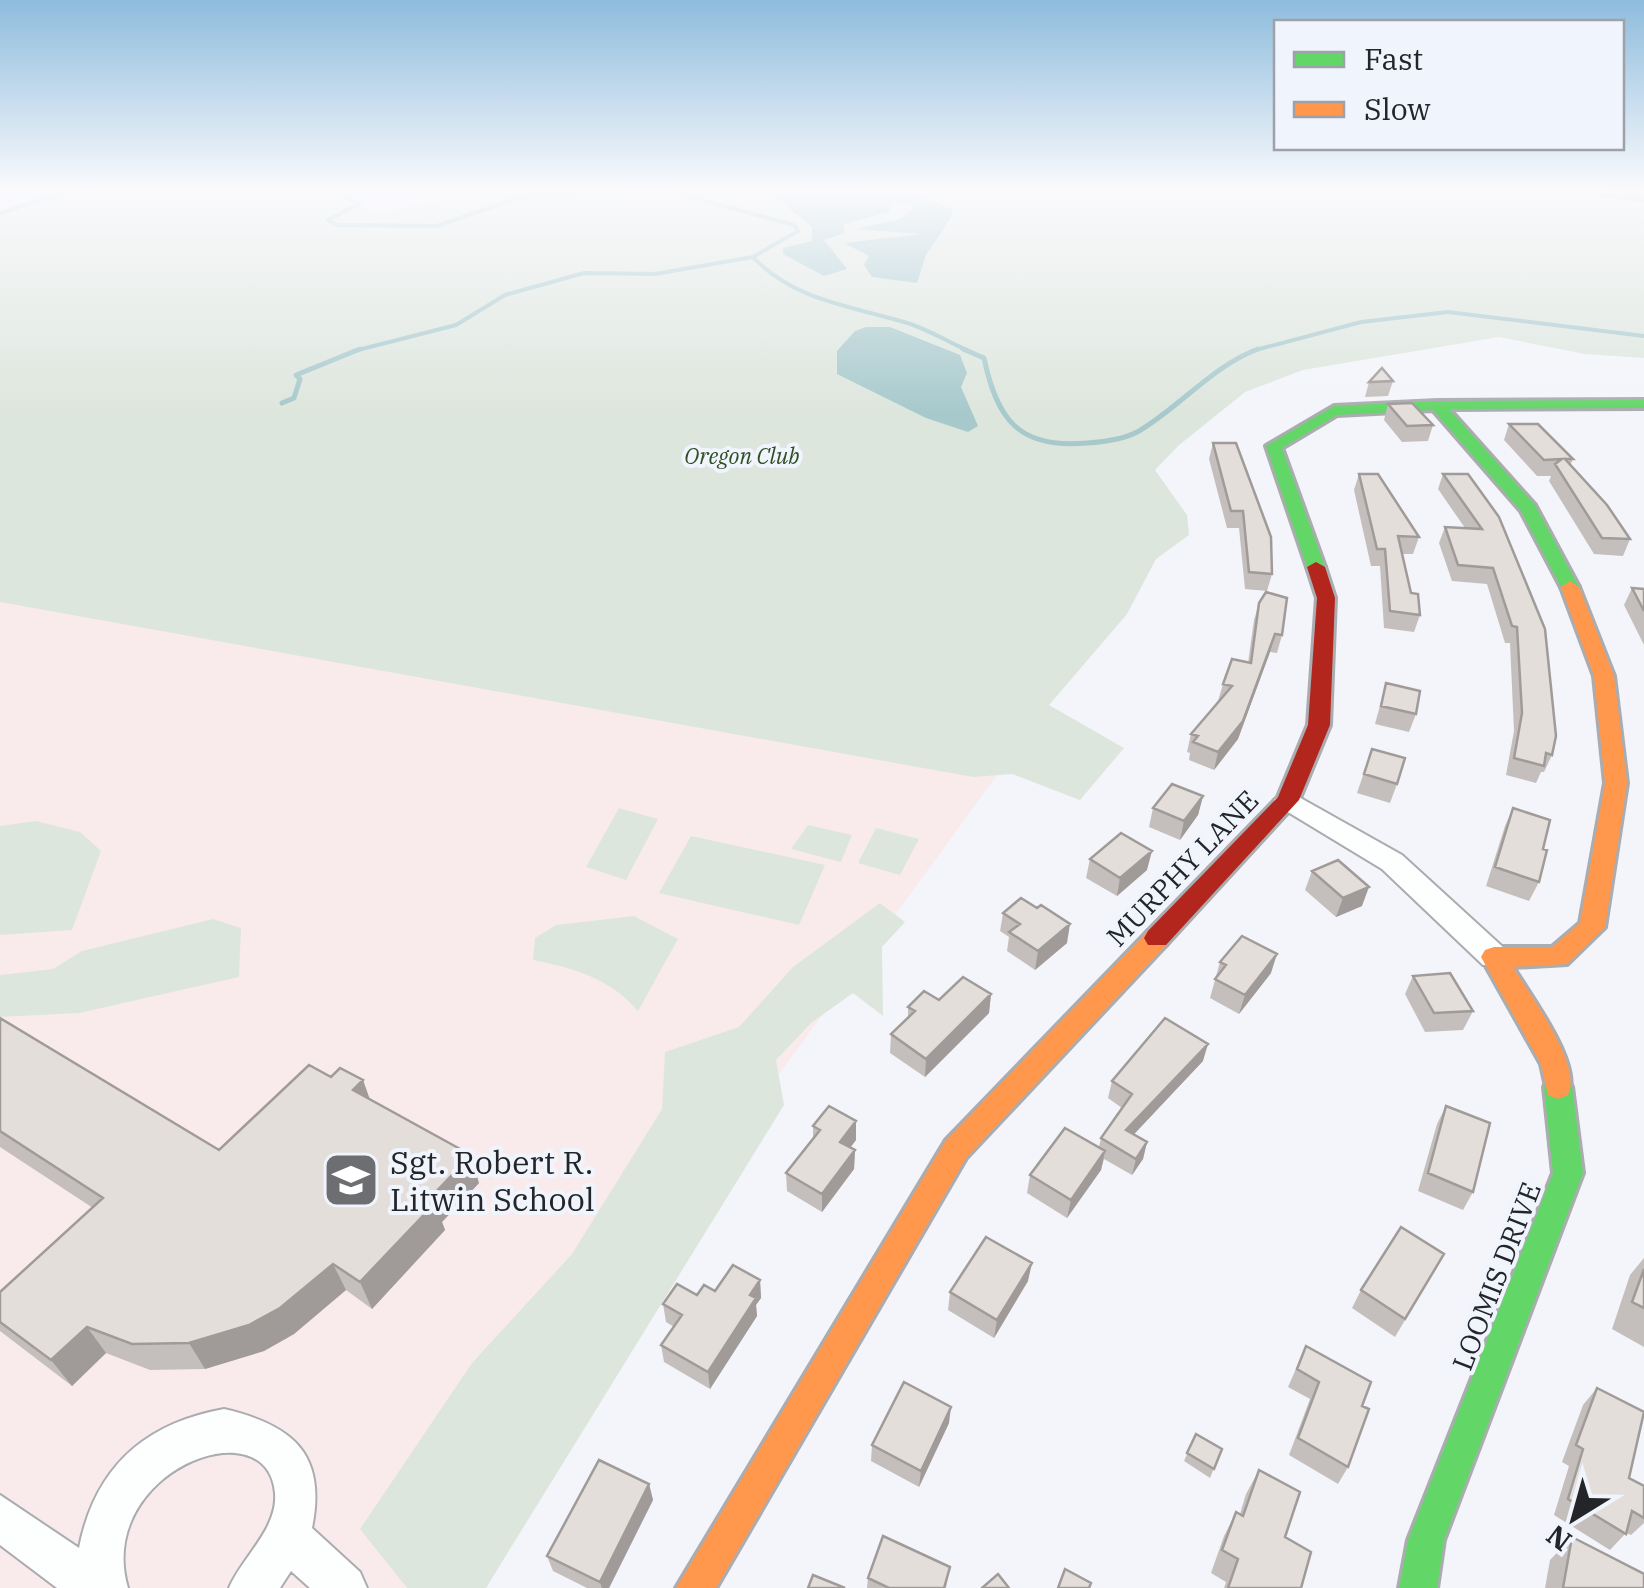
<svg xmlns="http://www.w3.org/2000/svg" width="1644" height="1588" font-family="'IBM Plex Serif',serif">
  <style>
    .education { fill: #f9ebec }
    .green { fill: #dde6dd }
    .water { fill: #a7c9cc }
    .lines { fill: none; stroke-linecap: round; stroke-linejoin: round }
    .stream-far1 { stroke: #a7c9cc; stroke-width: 4 }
    .stream { stroke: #a7c9cc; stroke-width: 5 }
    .street-casing { stroke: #abacb0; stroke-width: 4 }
    .fast-casing { stroke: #abacb0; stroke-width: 6 }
    .slow-casing { stroke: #abacb0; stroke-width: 6 }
    .jam-casing { stroke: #abacb0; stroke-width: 6 }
    .street { fill: #fdfefe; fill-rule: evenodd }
    .fast { fill: #63d668; fill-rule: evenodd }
    .slow { fill: #ff974d; fill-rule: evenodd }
    .jam { fill: #b3261e; fill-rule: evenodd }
    .wall { fill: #c4bfbc }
    .shaded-wall { fill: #a09b99 }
    .building { fill: #e4dedb; stroke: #a09b99; stroke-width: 2.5 }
    .labels { text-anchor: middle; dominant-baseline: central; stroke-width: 8; stroke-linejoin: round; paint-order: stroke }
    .far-park-label { font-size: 22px; font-style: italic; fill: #2f4f21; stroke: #f0f4fd }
    .street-label { font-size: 28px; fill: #232529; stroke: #f0f4fd }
    .near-poi-label { font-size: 32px; fill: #232529; stroke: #f0f4fd; text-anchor: start }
  </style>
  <rect width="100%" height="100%" fill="#f3f5fa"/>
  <path class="education" d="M0,588L1000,771L405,1588H0Z"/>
  <path class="green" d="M50,191H362L364,208L381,212L445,200L451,191H1577L1644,200V358L1585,354L1499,337L1303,370L1245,392L1178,446L1155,470L1187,515L1189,535L1156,559L1127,614L1049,705L1124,748L1080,800L1012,774L973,777L0,602V211Z
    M619,808L658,819L626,880L586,867Z
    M36,821L80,832L101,851L72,930L0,935V826Z
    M808,825L852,835L841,862L791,849Z
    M876,828L919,839L900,875L858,863Z
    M691,836L825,865L799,925L659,893Z
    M880,903L905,922L882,947L883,1016L853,993L811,1023L776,1060L784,1105L486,1588H407L360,1529L472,1363L572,1254L662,1109L665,1052L739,1027L793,967Z
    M634,916L678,939L638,1011C611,979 574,968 533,960L535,938L556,925Z
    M213,919L241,928L239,977L79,1013L0,1017V975L53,969L82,951Z"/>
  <path class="water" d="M768,191C829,191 896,182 952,210V216L926,255L917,283L872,277L864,265L869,256L844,243L923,234L856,229L901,219L914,208L901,202L889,204L890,212L844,224V233L824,240L847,269L824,276L783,254V248L812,241V227Z
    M866,327H890L960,355L967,373L961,387L978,426L968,432L926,418L837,374V351L855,331Z"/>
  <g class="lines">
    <path class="stream-far1" d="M356,191L347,198L359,204L328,220L336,225L437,226L523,196L669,191
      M682,191L686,196L794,225L798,231L753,257C793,300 850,306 904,322C926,328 948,342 969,351
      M0,213L67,192L101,191
      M354,351L456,325L505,295L584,273L655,274L753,257
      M1252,351L1361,322L1448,312L1644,336"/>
    <path class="stream" d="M963,349L984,358C997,420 1019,449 1087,443C1104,442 1123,440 1139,431C1181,406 1211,367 1258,349
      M282,403L294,398L300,379L296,375L360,349"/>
    <g class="street-casing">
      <path id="street" d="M1288,791L1402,855L1505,949L1510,957L1505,965H1483L1382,869L1278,806L1274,800Z
        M224,1409C293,1425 327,1454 312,1528L360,1572L367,1588H310L291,1571L280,1588H229C242,1557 278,1529 275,1493C267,1405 94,1473 128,1588H57L0,1545V1495L79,1548C95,1466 146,1423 224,1409Z"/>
    </g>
    <g class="fast-casing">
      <path id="fast" d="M1644,400V408L1449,409L1535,505L1579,587L1570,593L1561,587L1521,511L1433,410L1337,415L1282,448L1325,567L1316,572L1307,567L1266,446L1334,406L1437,401Z
        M1558,1075L1568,1079L1572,1087L1583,1173L1444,1540L1437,1588H1399L1408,1540L1553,1173L1544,1087L1548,1079Z"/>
    </g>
    <g class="slow-casing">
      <path id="slow" d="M1599,191L1644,193V199L1604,194Z
        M1570,581L1579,587L1614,676L1627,783L1605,927L1567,964L1513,967C1529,994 1583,1065 1568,1095L1558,1099L1548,1095L1541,1064L1481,957L1485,950L1494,947H1552L1580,923L1605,783L1594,676L1561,587Z
        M1157,929L1166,931L1170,938L1166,945L966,1158L716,1588H676L946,1140L1148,931Z"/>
    </g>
    <g class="jam-casing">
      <path id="jam" d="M1316,562L1325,567L1335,598L1330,725L1299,800L1166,945H1148L1144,938L1148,931L1278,797L1308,725L1317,598L1307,567Z"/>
    </g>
    <use href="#street" class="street"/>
    <use href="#fast" class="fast"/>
    <use href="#slow" class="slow"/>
    <use href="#jam" class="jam"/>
  </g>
  <path class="wall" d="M1393,381L1388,396L1365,397L1369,382Z
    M1388,404L1433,425L1428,441L1402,442L1384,420Z
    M1509,424L1573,459L1570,466L1630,539L1623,556L1594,554L1549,481L1551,476H1537L1504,440Z
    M1213,443L1272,574L1267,591L1245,589L1239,528H1227L1209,459Z
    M1359,474L1419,537L1413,554H1402L1411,593L1420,615L1414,632L1384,628L1380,566H1371L1354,490Z
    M1443,474L1499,517L1552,755L1544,772H1541L1536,783L1506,775L1514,731L1510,643H1505L1487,584L1452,581L1439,543L1445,527L1465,528L1438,489Z
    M1632,588L1644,589V645L1624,605Z
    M1259,603L1282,635L1277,653L1270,652L1238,739L1214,770L1189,760L1190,753L1187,752L1191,734L1218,701L1223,684L1248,663L1254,620Z
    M1386,683L1416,714L1409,732L1375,724Z
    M1372,749L1397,784L1390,803L1357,793Z
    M1203,796L1198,815L1180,840L1149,827L1153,808Z
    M1513,808L1539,882L1529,901L1486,886L1505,826Z
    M1090,859L1147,870L1117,896L1086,878Z
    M1312,871L1362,906L1336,917L1305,890Z
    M1037,908L1067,943L1035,970L1007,951L1009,937L1000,931L1003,913Z
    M1220,962L1271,973L1239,1014L1210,998Z
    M1413,976L1473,1011L1463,1030L1425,1032L1405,994Z
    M991,994L989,1013L925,1077L890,1053L891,1034L908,1018V1007L939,1000Z
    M0,1018L219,1150L331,1077L363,1080L369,1099L479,1183L442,1222L445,1230L372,1309L346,1290L294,1334L264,1351L205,1369L150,1370L106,1353L72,1386L0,1331V1292L93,1208L0,1147Z
    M1203,1061L1134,1134L1147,1142L1143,1159L1132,1175L1104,1159L1101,1170L1067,1218L1027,1193L1030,1175L1099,1147L1101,1138L1122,1108L1108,1098L1112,1081Z
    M1446,1106L1473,1192L1463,1210L1418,1191L1437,1124Z
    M856,1121V1140L850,1148L855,1150L854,1169L822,1212L787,1191L786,1173L813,1139V1126Z
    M1444,1254L1395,1337L1352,1308L1361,1290Z
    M1644,1258V1347L1612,1329L1630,1275Z
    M760,1280L761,1298L756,1305L757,1316L710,1389L664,1362L661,1345L674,1327L666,1322L663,1304Z
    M1028,1281L994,1338L948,1310L950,1292Z
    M1306,1346L1362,1406L1348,1467L1338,1484L1289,1455L1310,1399L1288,1387Z
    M1597,1388L1629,1478L1644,1486V1523L1631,1535L1626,1533L1610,1550L1554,1515L1569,1466L1562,1462L1583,1405Z
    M949,1423L919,1487L871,1461L872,1445Z
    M1196,1434L1222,1449L1210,1478L1184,1461Z
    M1259,1470L1285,1537L1301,1588H1224L1226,1582L1211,1573L1224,1536L1236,1512L1240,1514L1246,1494Z
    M649,1484L653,1500L609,1588H587L553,1571L547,1556Z
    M1572,1537L1644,1588H1545L1550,1560Z
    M950,1567L946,1588H867L868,1578Z"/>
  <path class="shaded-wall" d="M1275,634L1270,652L1238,739L1214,770L1218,752Z
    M1203,796L1198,815L1180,840L1184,821Z
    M1152,851L1147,870L1117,896L1120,878Z
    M1369,887L1362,906L1336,917L1343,898Z
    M1070,924L1067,943L1035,970L1038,951Z
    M1277,954L1271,973L1239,1014L1245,995Z
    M991,994L989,1013L925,1077L926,1059Z
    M1208,1044L1203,1061L1122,1147L1126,1130Z
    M363,1080L373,1108L353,1090Z
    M856,1121V1140L840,1161V1142Z
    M1147,1142L1143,1159L1132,1175L1136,1159Z
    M855,1150L854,1169L822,1212V1194Z
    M1105,1151L1101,1170L1067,1218L1071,1200Z
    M471,1155L479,1183L442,1222L445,1230L372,1309L360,1282L430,1198Z
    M1032,1263L1028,1281L994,1338L997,1320Z
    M333,1264L346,1290L294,1334L264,1351L205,1369L189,1343Z
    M760,1280L761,1298L756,1305L757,1316L710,1389L708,1372Z
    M87,1327L106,1353L72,1386L51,1360Z
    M951,1407L949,1423L919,1487L921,1471Z
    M649,1484L653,1500L609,1588H602L600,1582Z"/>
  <path class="building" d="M1382,368L1393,381L1369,382Z
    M1412,403L1433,425L1407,426L1388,404Z
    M1509,424H1538L1573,459H1565L1607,505L1630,539L1602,538L1555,464L1562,459L1544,460Z
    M1213,443H1236L1271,537L1272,574L1249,572L1243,511H1231Z
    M1359,474H1378L1419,537L1398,536L1411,593L1418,594L1420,615L1390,611L1385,549H1377Z
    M1443,474H1468L1499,517L1545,629L1556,736L1552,755L1546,753L1544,766L1514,758L1522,713L1517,627L1512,626L1493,568L1458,565L1445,527L1482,529Z
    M1632,588L1644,589V611Z
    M1266,592L1287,598L1282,635L1275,634L1243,721L1218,752L1193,742L1198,736L1191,734L1232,686L1223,684L1232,659L1251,663L1259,603Z
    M1386,683L1420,691L1416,714L1381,706Z
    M1372,749L1405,758L1397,784L1364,774Z
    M1172,784L1203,796L1184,821L1153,808Z
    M1513,808L1550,820L1543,849L1547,850L1539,882L1495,867Z
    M1121,833L1152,851L1120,878L1090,859Z
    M1338,860L1369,887L1343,898L1312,871Z
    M1021,898L1037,908L1041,905L1070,924L1038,951L1009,932L1020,924L1003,913Z
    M1242,936L1277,954L1245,995L1215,979L1226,965L1220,962Z
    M1450,973L1473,1011L1434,1013L1413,976Z
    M963,977L991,994L926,1059L891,1034L915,1011L908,1007L924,991L939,1000Z
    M0,1018L219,1150L309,1065L331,1077L340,1068L363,1080L353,1090L471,1155L430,1198L436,1202L360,1282L333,1264L280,1308L249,1325L189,1343L132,1344L87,1327L51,1360L0,1322V1292L103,1198L0,1131Z
    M1165,1018L1208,1044L1126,1130L1147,1142L1136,1159L1101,1138L1132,1094L1112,1081Z
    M829,1106L856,1121L840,1142L855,1150L822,1194L786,1173L820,1130L813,1126Z
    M1446,1106L1490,1123L1473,1192L1428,1173Z
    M1065,1128L1105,1151L1071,1200L1030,1175Z
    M1401,1227L1444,1254L1405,1319L1361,1290Z
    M986,1237L1032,1263L997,1320L950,1292Z
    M733,1265L760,1280L750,1295L756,1298L708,1372L661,1345L682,1315L663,1304L677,1284L697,1295L704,1285L715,1291Z
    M1644,1269V1308L1632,1302Z
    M1306,1346L1371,1382L1362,1406L1369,1409L1348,1467L1298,1438L1319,1382L1297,1369Z
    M904,1382L951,1407L921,1471L872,1445Z
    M1597,1388L1644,1412L1629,1478L1644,1486V1518L1632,1511L1626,1534L1568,1499L1583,1449L1576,1445Z
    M1196,1434L1222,1449L1214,1469L1187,1453Z
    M599,1460L649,1484L600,1582L547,1556Z
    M1259,1470L1300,1492L1285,1537L1311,1552L1301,1588H1228L1238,1559L1222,1550L1236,1512L1243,1516Z
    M883,1536L950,1567L944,1588H889L868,1578Z
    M1572,1537L1644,1574V1588H1563Z
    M1065,1569L1091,1583L1089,1588H1058Z
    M998,1574L1009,1588H982Z
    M813,1575L845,1588H808Z"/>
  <linearGradient id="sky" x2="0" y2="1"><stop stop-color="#8ebcdd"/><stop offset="0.46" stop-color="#fafafd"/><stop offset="1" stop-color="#fafafd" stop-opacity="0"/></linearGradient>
  <rect width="1644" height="413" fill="url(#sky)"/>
  <defs>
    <g id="school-square" transform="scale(2.875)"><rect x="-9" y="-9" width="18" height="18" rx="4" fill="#6c6e72" stroke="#f0f4fd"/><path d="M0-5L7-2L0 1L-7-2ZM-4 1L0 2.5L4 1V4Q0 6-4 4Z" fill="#fff"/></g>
  </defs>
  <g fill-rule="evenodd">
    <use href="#school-square" x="351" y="1180"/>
  </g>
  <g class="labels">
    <g class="far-park-label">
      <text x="742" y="455">Oregon Club</text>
    </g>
    <g class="street-label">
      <text transform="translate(1182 868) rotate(-46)">MURPHY LANE</text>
      <text transform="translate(1496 1276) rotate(-69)">LOOMIS DRIVE</text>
    </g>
    <g class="near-poi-label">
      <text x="390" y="1162">Sgt. Robert R.<tspan x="390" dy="37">Litwin School</tspan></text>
    </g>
  </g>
  <rect x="1274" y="20" width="350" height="130" fill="#f0f4fd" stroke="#9ea1a8" stroke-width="2.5"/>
  <rect x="1294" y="52" width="50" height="15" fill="#63d668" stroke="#9ea1a8" stroke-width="2.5"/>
  <text x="1364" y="70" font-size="30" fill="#232529">Fast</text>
  <rect x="1294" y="102" width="50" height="15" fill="#ff974d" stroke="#9ea1a8" stroke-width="2.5"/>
  <text x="1364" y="120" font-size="30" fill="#232529">Slow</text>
  <g transform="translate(1574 1518) rotate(217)" stroke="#f0f4fd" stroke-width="8" paint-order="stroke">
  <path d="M0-8L18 38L0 25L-18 38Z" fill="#232529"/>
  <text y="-15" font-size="28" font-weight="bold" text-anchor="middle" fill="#232529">N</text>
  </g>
</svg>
